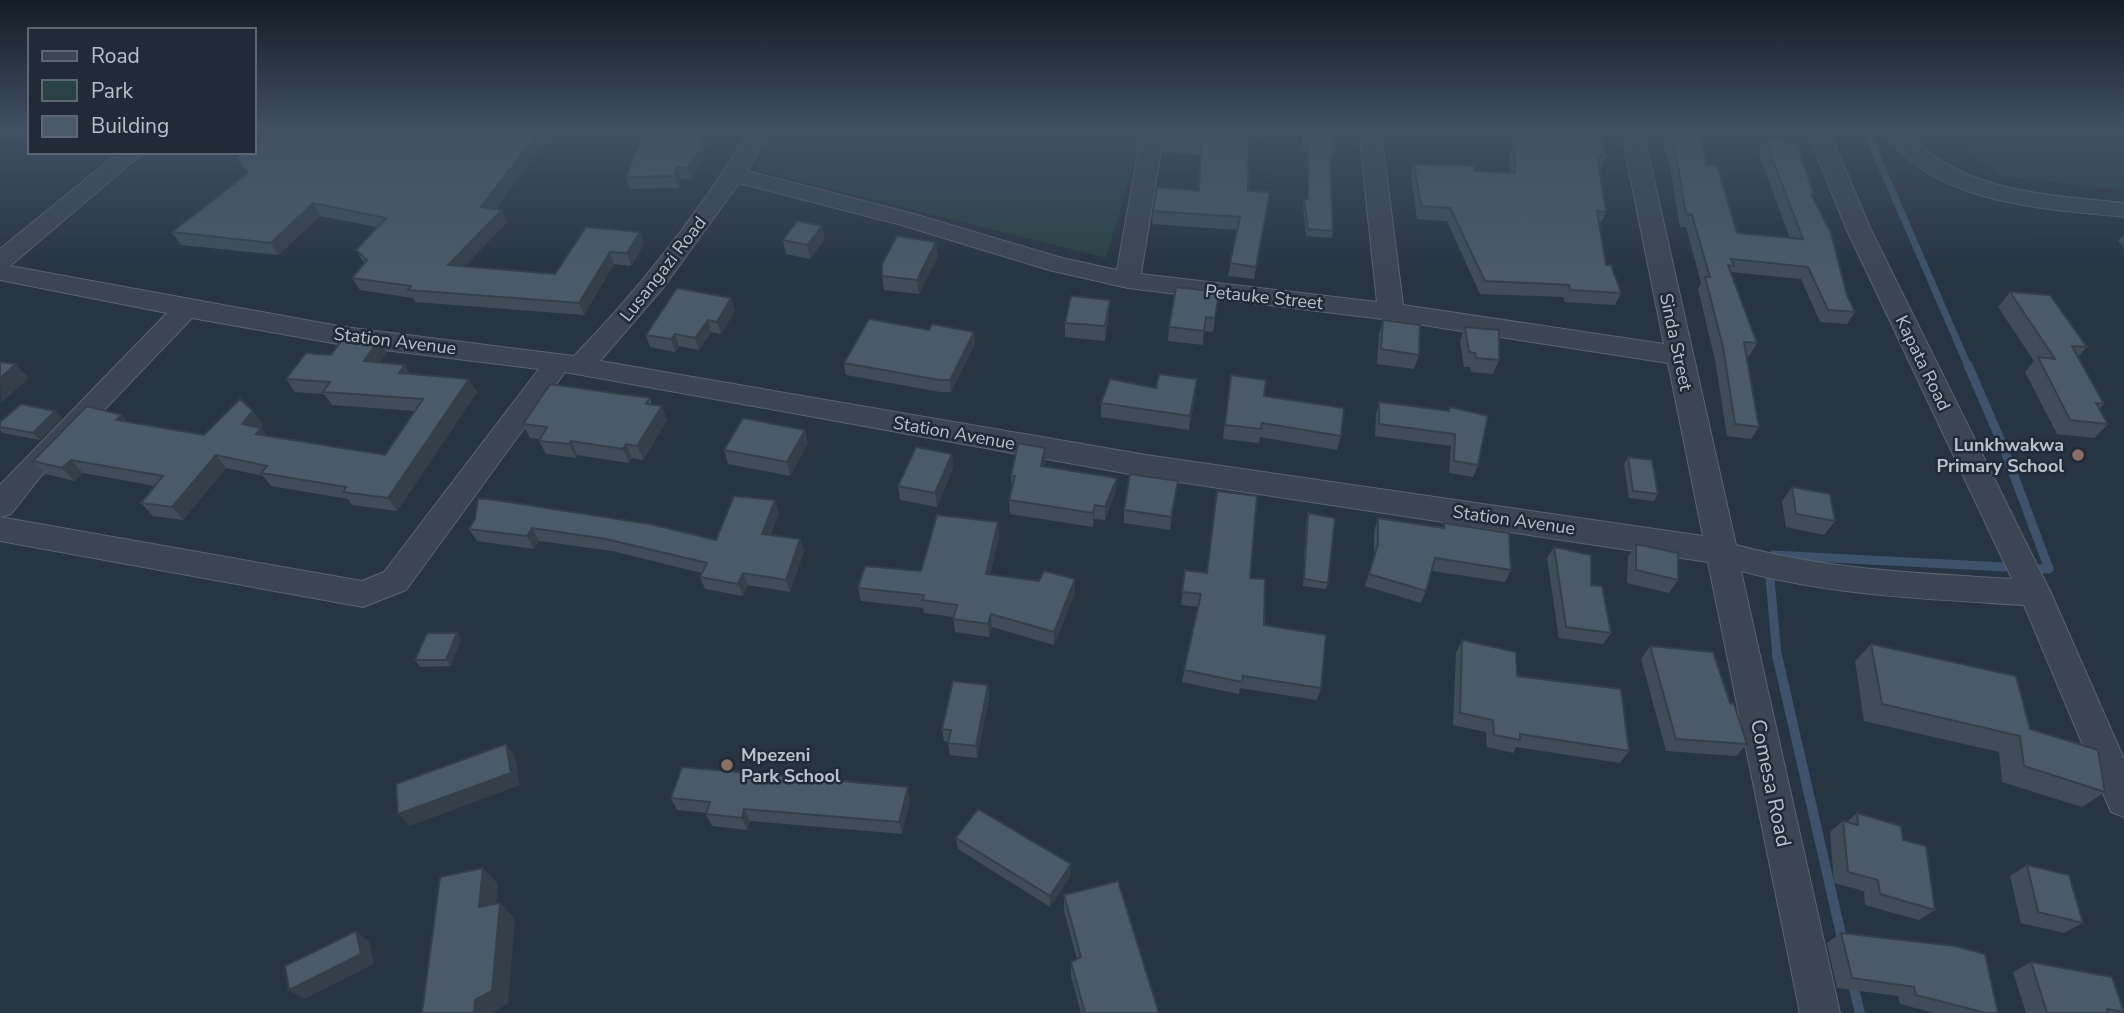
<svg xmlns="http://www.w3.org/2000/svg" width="2124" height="1013" font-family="'Nunito Sans',sans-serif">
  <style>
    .green { fill: #294243 }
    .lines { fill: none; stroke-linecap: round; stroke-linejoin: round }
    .stream-far2 { stroke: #3c536b; stroke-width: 7 }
    .stream-far1 { stroke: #3c536b; stroke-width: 9 }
    .stream { stroke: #3c536b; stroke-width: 10 }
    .minor-casing { stroke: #59646f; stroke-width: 2 }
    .minor { fill: #3b4652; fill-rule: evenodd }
    .wall { fill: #404d59 }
    .shaded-wall { fill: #343f49 }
    .building { fill: #4b5a68; stroke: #343f49; stroke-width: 2 }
    .education-dot { fill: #8d6e63; stroke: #202b37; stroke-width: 2.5 }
    .labels { text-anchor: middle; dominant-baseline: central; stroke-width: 5; stroke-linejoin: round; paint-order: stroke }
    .street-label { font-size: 18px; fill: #b8c1cc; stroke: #202b37 }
    .poi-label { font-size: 18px; font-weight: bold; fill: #b8c1cc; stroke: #202b37; text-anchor: end }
    .near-street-label { font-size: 21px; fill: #b8c1cc; stroke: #202b37 }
  </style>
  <rect width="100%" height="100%" fill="#273442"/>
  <path class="green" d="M773,131H1144L1106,258L755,170Z
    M1936,131H2124V190L2001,176Z"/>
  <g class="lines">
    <path class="stream-far2" d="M1866,131L1968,366"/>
    <path class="stream-far1" d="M1968,365L2003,446L2049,569H2040
      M1773,555L2005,567
      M1770,578L1777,656"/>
    <path class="stream" d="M1777,655L1843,943
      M1852,981L1860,1013"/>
    <g class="minor-casing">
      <path id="minor" d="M749,131H771L747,171L914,214L1062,258L1117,270L1142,131H1164L1141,274L1377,302L1359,131H1381L1403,305L1664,344L1621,131H1643L1736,545C1828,570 1917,573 2012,579L1846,228L1807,131H1829L1870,228L2051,593L2124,759V817L2111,812L2024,605C1929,599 1834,596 1741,571L1840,1013H1800L1708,562L1146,477L565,372L406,590L363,607L0,541V485L167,313L0,280V249L119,152H144L10,266L344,327L574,356C641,287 699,213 749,131ZM739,183L898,224L1049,270L1128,288L1391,320L1668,363L1703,536L1146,455L600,361L663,288ZM192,318L344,345L539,369L384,572L362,581L0,517L11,514L41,476Z
        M1883,131H1905C1958,192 2049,195 2124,203V217C2043,208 1934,205 1883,131Z"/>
    </g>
    <use href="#minor" class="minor"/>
  </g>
  <path class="wall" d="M262,131H559L552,144H544L495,209L507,222L464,267L555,274L640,232L644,244L631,266L614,264L584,315L415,302L413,298L360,290L352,278L364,263L356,250L377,227L320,216L278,255L181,245L172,232L248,173L237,157Z
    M1165,131H1249L1248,191L1270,192L1254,279L1228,276L1237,230L1152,224L1153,211L1199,191L1200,155L1163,152Z
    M1303,131L1333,157L1332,164H1330L1333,231L1332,238L1306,236L1303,206L1304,199H1307V152H1300Z
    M1518,131H1600L1606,156L1601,169H1599L1606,212L1600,224H1599L1606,265L1621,293L1615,305L1565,302L1563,297L1480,294L1447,221L1417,219L1411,176L1414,164L1475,171L1510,173L1509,153L1514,141H1519Z
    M1660,131H1698L1707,164L1737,233L1790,238L1758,152L1765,140L1814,194L1813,197L1847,295L1855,312L1847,324L1820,322L1801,279L1731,272L1757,343L1749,356H1747L1759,427L1751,439L1727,436L1715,360L1698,289L1701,283L1686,227H1680L1671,173Z
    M704,153L705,157L691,180L681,179L679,188L630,189L626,177Z
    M822,226L824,240L810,259L786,254L783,240Z
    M2124,235V248L2118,241Z
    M938,256L919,294L884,290L882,276Z
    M1219,292L1213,332L1204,331L1203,345L1168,341L1169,327Z
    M2010,292L2087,347L2078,357L2104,404L2099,409L2108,424L2094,438L2057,434L2025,372L2034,361L1998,307Z
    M731,298L735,311L721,334L711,332L699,350L679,346L675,352L650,347L646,335Z
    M1109,314L1105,341L1065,337V323Z
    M1383,320L1419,355L1414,369L1377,364L1379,334Z
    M1465,327L1499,360L1493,374L1471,372L1470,367H1464L1460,341Z
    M929,330L974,332L975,344L951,392H940L846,375L844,363Z
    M387,353L380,362L411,374L469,379L477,392L397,511L352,505L348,499L271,486L263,476L226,468L183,520L153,516L141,503L155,486L83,473L74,481L46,474L33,461L128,422L204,435L263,424L260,428H261L267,436L385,455L414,411L332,405L324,394L295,392L286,379L331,355Z
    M1231,375L1264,396L1341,436L1337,450L1260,437L1259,443L1223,439Z
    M1197,379L1189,430L1101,417V403L1156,388Z
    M650,398L652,405L667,420L643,460L632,458L629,463L577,455L576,458L546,454L539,441L540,439L530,438L523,424Z
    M1379,402L1448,411L1478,465L1473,477L1449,473L1451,446L1375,436L1376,414Z
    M55,411L62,418L40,440L3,433L0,430V422Z
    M808,443L790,476L728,464L724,450Z
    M1045,448L1044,466L1116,491L1105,520L1094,519L1093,527L1010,514L1009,500L1012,490L1011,476Z
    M952,454L953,468L937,507L900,500L898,486Z
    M1628,457L1658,494L1654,501L1629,498L1624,464Z
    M1792,487L1835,521L1824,535L1786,527L1782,501Z
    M1176,495L1170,530L1124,523V510Z
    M488,499L716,540L779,513L770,535L800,539L804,551L790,592L748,585L743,596L705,589L700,577L702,573L612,551L539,541L534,549L477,541L469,529Z
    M1308,513L1328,583L1326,589L1303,586L1306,520Z
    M1378,518L1442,528L1444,523L1511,570L1505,582L1432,571L1426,591L1421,603L1365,586L1374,557V531Z
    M998,522L999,536L990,575L1039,581L1075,579V593L1054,645L992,627L989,637L955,632L953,617L924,613L923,608L861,601L858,588L921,571Z
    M1636,544L1678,580L1669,593L1627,583L1628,557Z
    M1554,547L1591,585L1611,633L1603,644L1559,638L1547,558Z
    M1185,570L1250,578L1264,625L1321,688L1317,700L1240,688L1239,694L1182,682L1198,607L1181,605Z
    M457,633L461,639L451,666L420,667L415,660Z
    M1462,640L1517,676L1629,751L1620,763L1516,747L1513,753L1487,747L1486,732L1453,725L1456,653Z
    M1871,644L2030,729L2105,792L2082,807L2002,782L1999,752L1864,721L1855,661Z
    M1650,646L1730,703L1747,744L1736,756L1666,751L1641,659Z
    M988,685L989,698L977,758L950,755L948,742L944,741L942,729Z
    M671,798L910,799L902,834L750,821L747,830L712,826L706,814L707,813L677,810Z
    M1857,813L1903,840L1935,910L1919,920L1865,905L1864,891L1834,883L1830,832L1843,821L1847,822Z
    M956,838L1071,875L1050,907L958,849Z
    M2027,865L2083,923L2064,933L2021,923L2010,876Z
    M1064,895L1159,1013H1081L1071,976V962L1077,959L1064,911Z
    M1841,933L1998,1013H1934L1900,1004L1898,996L1837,988L1827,943Z
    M2031,962L2124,1013H2026L2013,972Z"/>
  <path class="shaded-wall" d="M548,131H559L552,144L547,132Z
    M706,131H716L704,153L705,157L691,180L687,168Z
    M539,132L544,144L487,219L481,207Z
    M677,167L681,179L679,188L675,176Z
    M313,203L320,216L278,255L271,243Z
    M502,210L507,222L454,278L448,265Z
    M822,226L824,240L810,259L807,245Z
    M640,232L644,244L631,266L627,253Z
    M936,242L938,256L919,294L917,280Z
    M610,252L614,264L584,315L579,303Z
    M731,298L735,311L721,334L717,322Z
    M1110,300L1109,314L1105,341V326Z
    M708,320L711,332L699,350L695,338Z
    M974,332L975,344L951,392L950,380Z
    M675,334L679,346L675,352L671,339Z
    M379,340L387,353L372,374L364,361Z
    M16,364L29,378L1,403L0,378Z
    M405,365L413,378L399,373Z
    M469,379L477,392L397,511L388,498Z
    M1197,379L1196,394L1189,430L1190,416Z
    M662,406L667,420L643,460L637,446Z
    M55,411L62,418L40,440L33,433Z
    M253,411L263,424L252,437L242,424Z
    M122,415L133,428L116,420Z
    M261,428L271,441L256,434Z
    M805,430L808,443L790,476L787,462Z
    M571,441L577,455L576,458L569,444Z
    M626,444L632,458L629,463L623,449Z
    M1045,448L1046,462L1042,480L1041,466Z
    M952,454L953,468L937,507L935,493Z
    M216,455L226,468L183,520L172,507Z
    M71,460L83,473L74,481L62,468Z
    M1117,478L1116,491L1105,520V507Z
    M1178,481L1176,495L1170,530L1171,517Z
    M775,500L779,513L766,546L762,534Z
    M1095,505L1094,519L1093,527V513Z
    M998,522L999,536L987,587L986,574Z
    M532,528L539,541L534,549L527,536Z
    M800,539L804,551L790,592L786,580Z
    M743,573L748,585L743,596L738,584Z
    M1075,579V593L1054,645V632Z
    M991,614L992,627L989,637L988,624Z
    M457,633L461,639L451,666L446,660Z
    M988,685L989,698L977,758L976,746Z
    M506,744L515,756L520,785L410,826L398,814Z
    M908,787L910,799L902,834L899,822Z
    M744,809L750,821L747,830L742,818Z
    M1071,864V875L1050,907V896Z
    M483,868L498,884L495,922L479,907Z
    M500,903L515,919L508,1004L492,1013H474L475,1000Z
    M356,931L369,941L374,964L304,999L289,990Z"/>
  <path class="building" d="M262,131H548L547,132H539L481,207L502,210L448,265L555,274L586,227L640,232L627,253L610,252L579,303L408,290L411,286L352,278L367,260L356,250L386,218L313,203L271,243L172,232L248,173L237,157L241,152H254V139Z
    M644,131H706L699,144L702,145L687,168L677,167L675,176L626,177Z
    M1165,131H1249L1248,191L1270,192L1256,267L1230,263L1240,217L1153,211L1157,187L1199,191L1201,142L1164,140Z
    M1303,131H1331L1333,157H1330L1333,231L1308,229L1304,199H1308V145H1301Z
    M1523,131H1600L1606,156L1597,155L1606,212L1597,211L1606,265H1611L1621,293L1570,290L1569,285L1485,281L1450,208L1421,206L1414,164L1474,166L1475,171L1515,173L1514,141L1524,142Z
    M1669,131H1698L1707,164L1717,165L1737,233L1803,239L1765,140L1796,143L1814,194H1811L1831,233L1847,295L1855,312L1828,310L1808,267L1731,259L1734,266L1728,265L1757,343L1744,342L1759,427L1735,424L1723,347L1705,277H1710L1692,215L1686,214L1677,161Z
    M797,221L822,226L807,245L783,240Z
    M897,236L936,242L917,280L882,276V264Z
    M1176,287L1219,292L1215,318L1206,317L1204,331L1169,327Z
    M677,288L731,298L717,322L708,320L695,338L675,334L671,339L646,335Z
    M2010,292L2050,295L2087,347L2072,346L2104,404L2096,403L2108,424L2070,420L2038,357L2055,359Z
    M1071,296L1110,300L1105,326L1065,323Z
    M869,319L929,330L932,324L974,332L950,380H939L844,363Z
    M1383,320L1420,325L1419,355L1381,349Z
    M1465,327L1499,330V360L1476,358L1475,353L1469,352Z
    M344,337L379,340L364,361L405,365L399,373L469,379L388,498L343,492L346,487L261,473L267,466L216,455L172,507L141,503L163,476L71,460L62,468L33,461L87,406L122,415L116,420L204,435L240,399L253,411L242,424L261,428L256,434L385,455L423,399L323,392L330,382L286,379L306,353L331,355Z
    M0,362L16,364L0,378Z
    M1159,374L1197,379L1190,416L1101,403L1110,379L1156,388Z
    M1231,375L1266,380L1264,396L1344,408L1341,436L1262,423L1261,429L1225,425Z
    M550,384L650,398L646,404L662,406L637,446L626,444L623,449L571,441L569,444L539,441L547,427L523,424Z
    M1379,402L1449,411L1450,407L1488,416L1478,465L1454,461L1455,434L1379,424Z
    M21,404L55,411L33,433L0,427V422Z
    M743,418L805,430L787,462L724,450Z
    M1018,443L1045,448L1041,466L1117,478L1105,507L1095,505L1093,513L1009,500L1015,476H1011Z
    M916,447L952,454L935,493L898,486Z
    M1628,457L1652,460L1658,494L1633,491Z
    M1130,474L1178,481L1171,517L1124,510Z
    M1792,487L1830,494L1835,521L1796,514Z
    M1217,491L1257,496L1250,578L1265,579L1264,625L1326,635L1321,688L1243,676L1242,682L1184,670L1201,594L1182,592L1185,570L1207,573Z
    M734,496L775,500L762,534L800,539L786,580L743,573L738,584L700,577L707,563L606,539L532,528L527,536L469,529L475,519L478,499H488L650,524L716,540Z
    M1308,513L1335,518L1328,583L1304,579Z
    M937,515L998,522L986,574L1039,581L1044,571L1075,579L1054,632L991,614L988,624L953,619L957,605L922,600L924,595L858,588L865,566L921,571Z
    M1378,518L1444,528V523L1509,533L1511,570L1435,558L1426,591L1369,574L1378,544Z
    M1636,544L1678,553V580L1636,570Z
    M1554,547L1591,555V585L1602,586L1611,633L1566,627Z
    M427,633H457L446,660H415Z
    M1462,640L1516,652L1517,676L1621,689L1629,751L1520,734V740L1494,735L1493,720L1460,713Z
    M1871,644L2016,676L2030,729L2098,750L2105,792L2024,766L2020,736L1882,704Z
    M1650,646L1713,652L1730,703L1734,704L1747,744L1676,739Z
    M953,681L988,685L976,746L948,743L951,730L942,729Z
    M506,744L511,773L398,814L396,784Z
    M682,767L908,787L899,822L744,809L742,818L706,814L710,802L671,798Z
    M978,809L1071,864L1050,896L956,838Z
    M1857,813L1901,826L1903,840L1926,846L1935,910L1880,894L1878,880L1848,872L1843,821L1858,825Z
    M2027,865L2069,875L2083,923L2038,912Z
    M483,868L479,907L500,903L492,991L475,1000L474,1013H422L440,877Z
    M1118,881L1159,1013H1085L1071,962L1081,957L1064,895Z
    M356,931L361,954L289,990L285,966Z
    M1841,933L1955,946L1985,954L1998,1013H1986L1916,995L1914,987L1852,978Z
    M2031,962L2112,977L2124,1012L2107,1009L2108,1013H2047Z"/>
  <linearGradient id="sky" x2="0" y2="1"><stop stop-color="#151d24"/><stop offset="0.48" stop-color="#415065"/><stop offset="1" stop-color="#415065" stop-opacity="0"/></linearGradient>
  <rect width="2124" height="272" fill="url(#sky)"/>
  <g class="education-dot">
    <circle cx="2078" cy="455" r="7"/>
    <circle cx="727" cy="765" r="7"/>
  </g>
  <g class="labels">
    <g class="street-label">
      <text transform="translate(663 269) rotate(-52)">Lusangazi Road</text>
      <text transform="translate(1264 297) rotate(6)">Petauke Street</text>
      <text transform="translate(395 341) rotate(7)">Station Avenue</text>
      <text transform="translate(1676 342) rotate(78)">Sinda Street</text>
      <text transform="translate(1923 363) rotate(64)">Kapata Road</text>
      <text transform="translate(954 433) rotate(10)">Station Avenue</text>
      <text transform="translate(1514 520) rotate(8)">Station Avenue</text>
    </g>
    <g class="poi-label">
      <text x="2064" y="445">Lunkhwakwa<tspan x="2064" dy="21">Primary School</tspan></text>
      <text x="741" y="755" text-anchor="start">Mpezeni<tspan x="741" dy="21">Park School</tspan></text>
    </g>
    <g class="near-street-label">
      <text transform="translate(1771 783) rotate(78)">Comesa Road</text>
    </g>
  </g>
  <rect x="28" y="28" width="228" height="126" fill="#202b37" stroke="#5d6773" stroke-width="2"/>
  <rect x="42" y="51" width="35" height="10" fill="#3b4652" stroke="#5d6773" stroke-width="2"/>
  <text x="91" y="63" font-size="21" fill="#b8c1cc">Road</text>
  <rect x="42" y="80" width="35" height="21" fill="#294243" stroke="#5d6773" stroke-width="2"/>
  <text x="91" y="98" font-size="21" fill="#b8c1cc">Park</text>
  <rect x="42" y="116" width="35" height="21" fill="#4b5a68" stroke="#5d6773" stroke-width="2"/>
  <text x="91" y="133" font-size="21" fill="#b8c1cc">Building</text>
</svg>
